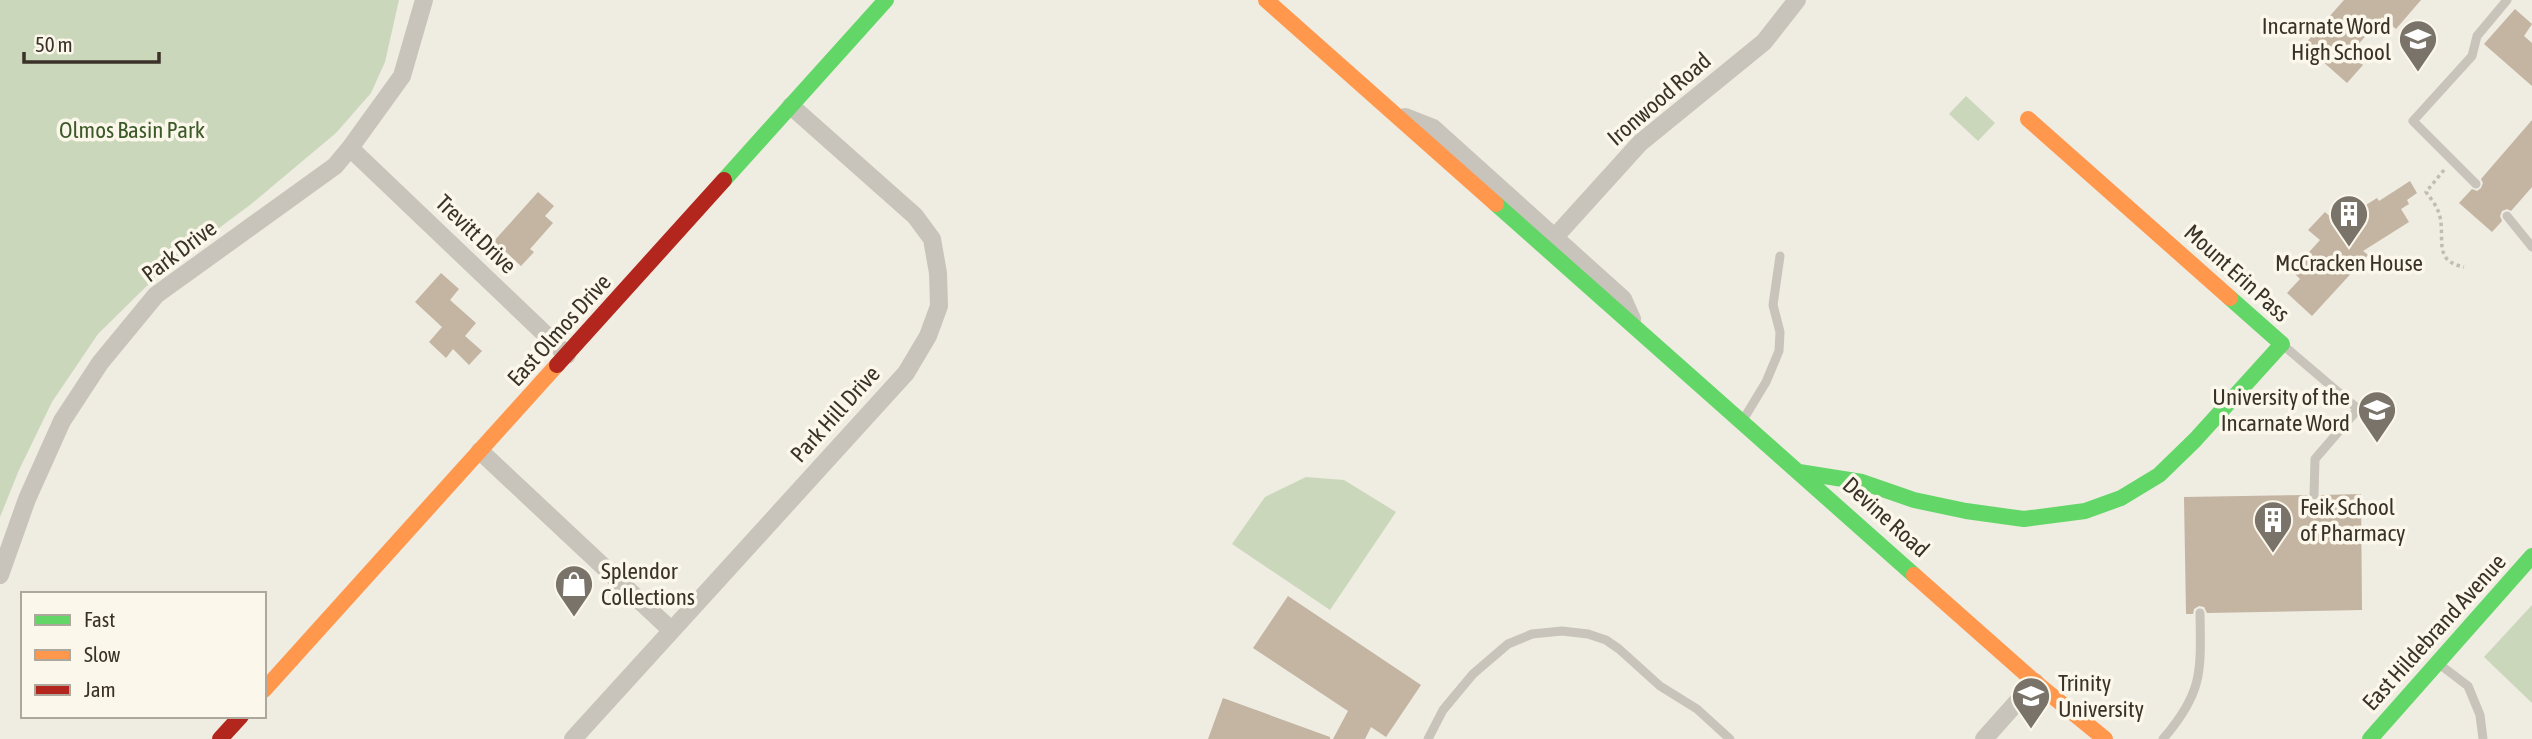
<svg xmlns="http://www.w3.org/2000/svg" width="2532" height="739" font-family="'Asap Condensed',sans-serif">
  <style>
    .green { fill: #cbd7bb }
    .building { fill: #c4b4a2 }
    .lines { fill: none; stroke-linecap: round; stroke-linejoin: round }
    .path { stroke: #c1bdb4; stroke-width: 3.5; stroke-dasharray: 3.5 3.5; stroke-linecap: butt }
    .lane { stroke: #c9c4bb; stroke-width: 9 }
    .street { stroke: #c9c4bb; stroke-width: 18 }
    .fast { stroke: #63d668; stroke-width: 16 }
    .slow { stroke: #ff974d; stroke-width: 16 }
    .jam { stroke: #b3261e; stroke-width: 16 }
    .labels { text-anchor: middle; dominant-baseline: central; stroke-width: 7; stroke-linejoin: round; paint-order: stroke }
    .poi-label { font-size: 23px; fill: #3a3228; stroke: #fbf7ea; text-anchor: start }
    .street-label { font-size: 23px; fill: #3a3228; stroke: #fbf7ea }
    .park-label { font-size: 23px; fill: #3d5a2a; stroke: #fbf7ea }
  </style>
  <rect width="100%" height="100%" fill="#efece2"/>
  <path class="green" d="M0,0H399L385,62L371,93L336,133L250,205L164,269L98,334L52,402L19,470L0,517Z
    M1966,96L1995,123L1978,141L1949,114Z
    M1306,477L1344,480L1396,512L1330,610L1232,544L1265,497Z
    M2532,605V703L2484,657Z"/>
  <path class="building" d="M2344,0H2421L2396,29L2382,17L2350,54L2363,65L2347,83L2304,45Z
    M2515,9L2532,24L2524,36L2532,43V86L2484,44Z
    M2532,120V187L2511,211L2507,209L2502,211L2500,216L2502,221L2492,232L2459,203L2472,189L2477,191L2481,188L2483,183L2481,179Z
    M2410,181L2417,193L2407,200L2409,204L2401,209L2409,222L2363,251L2368,255L2312,316L2287,293L2300,279L2292,271L2320,240L2308,230L2325,212L2337,223L2377,198L2379,201Z
    M538,192L554,206L545,216L553,223L530,249L534,252L521,266L494,241Z
    M441,273L459,289L450,300L476,323L465,336L482,351L469,365L453,349L446,358L429,342L442,327L415,302Z
    M2361,494L2362,610L2207,613L2204,607L2199,606L2194,609L2193,614H2186L2184,497L2307,495L2310,501L2314,502L2320,499L2321,495Z
    M1288,596L1421,685L1386,737L1371,727L1365,739H1333L1348,711L1253,648Z
    M1223,698L1330,737V739H1208Z"/>
  <g class="lines">
    <path class="path" d="M2444,170L2426,192C2431,199 2438,207 2440,217C2445,240 2433,261 2464,267"/>
    <path class="lane" d="M2476,184L2413,121L2472,56L2477,36L2507,0
      M2507,216L2532,247
      M2283,345L2358,409L2315,459L2314,495
      M1743,420L1766,382L1779,351L1780,332L1773,305L1780,256
      M2439,664L2468,686L2480,715L2483,739
      M1428,739L1443,710L1473,674L1508,644L1532,634L1562,631L1588,634L1606,640L1619,649L1660,686L1697,709L1730,739
      M2163,739C2203,693 2201,672 2200,613"/>
    <path class="street" d="M1405,117L1433,128L1623,299L1632,319
      M350,148L567,355
      M1554,238L1640,143L1764,42L1797,0
      M480,451L671,630
      M0,575L27,499L62,421L100,363L156,295L335,166L350,148L402,76L424,0
      M573,739L906,373L928,336L939,306L938,273L932,239L915,216L791,106
      M1984,739L2035,682"/>
    <path class="fast" d="M724,180L886,0
      M1496,204L1914,575
      M1799,472L1862,482L1914,500L1966,511L2024,519L2085,511L2121,498L2159,475L2195,440L2282,344L2230,298
      M2370,739L2532,556"/>
    <path class="slow" d="M1266,0L1496,204
      M2028,119L2230,298
      M1914,575L2035,682L2105,739
      M264,690L557,365"/>
    <path class="jam" d="M557,365L724,180
      M220,739L241,716"/>
  </g>
  <defs>
    <g id="school-pin" transform="scale(2.0125)"><path d="M0 17L-7.5 6A9.5 9.5 0 1 1 7.5 6Z" fill="#797369" stroke="#fbf7ea"/><path d="M0-5L7-2L0 1L-7-2ZM-4 1L0 2.5L4 1V4Q0 6-4 4Z" fill="#fff"/></g>
    <g id="building-pin" transform="scale(2.0125)"><path d="M0 17L-7.5 6A9.5 9.5 0 1 1 7.5 6Z" fill="#797369" stroke="#fbf7ea"/><path d="M-4-6H4V6H1V3H-1V6H-4ZM-2.5-4.3h1.7v1.8h-1.7ZM.8-4.3h1.7v1.8H.8ZM-2.5-1h1.7V.8h-1.7ZM.8-1h1.7V.8H.8Z" fill="#fff"/></g>
    <g id="university-pin" transform="scale(2.0125)"><path d="M0 17L-7.5 6A9.5 9.5 0 1 1 7.5 6Z" fill="#797369" stroke="#fbf7ea"/><path d="M0-5L7-2L0 1L-7-2ZM-4 1L0 2.5L4 1V4Q0 6-4 4Z" fill="#fff"/></g>
    <g id="shop-pin" transform="scale(2.0125)"><path d="M0 17L-7.5 6A9.5 9.5 0 1 1 7.5 6Z" fill="#797369" stroke="#fbf7ea"/><path d="M-5-2.5h2.3a2.7 3.5 0 0 1 5.4 0H5L5.5 6h-11ZM-1.5-2.5h3a1.5 2.3 0 0 0-3 0Z" fill="#fff"/></g>
  </defs>
  <g fill-rule="evenodd">
    <use href="#school-pin" x="2418" y="39"/>
    <use href="#building-pin" x="2349" y="214"/>
    <use href="#university-pin" x="2377" y="410"/>
    <use href="#building-pin" x="2273" y="520"/>
    <use href="#shop-pin" x="574" y="584"/>
    <use href="#university-pin" x="2031" y="696"/>
  </g>
  <g class="labels">
    <g class="poi-label">
      <text x="2391" y="26" text-anchor="end">Incarnate Word<tspan x="2391" dy="26">High School</tspan></text>
      <text x="2349" y="263" text-anchor="middle">McCracken House</text>
      <text x="2350" y="397" text-anchor="end">University of the<tspan x="2350" dy="26">Incarnate Word</tspan></text>
      <text x="2300" y="507">Feik School<tspan x="2300" dy="26">of Pharmacy</tspan></text>
      <text x="601" y="571">Splendor<tspan x="601" dy="26">Collections</tspan></text>
      <text x="2058" y="683">Trinity<tspan x="2058" dy="26">University</tspan></text>
    </g>
    <g class="street-label">
      <text transform="translate(1659 99) rotate(-41)">Ironwood Road</text>
      <text transform="translate(476 234) rotate(44)">Trevitt Drive</text>
      <text transform="translate(179 251) rotate(-37)">Park Drive</text>
      <text transform="translate(2237 273) rotate(42)">Mount Erin Pass</text>
      <text transform="translate(559 330) rotate(-48)">East Olmos Drive</text>
      <text transform="translate(835 414) rotate(-48)">Park Hill Drive</text>
      <text transform="translate(1886 517) rotate(42)">Devine Road</text>
      <text transform="translate(2434 632) rotate(-48)">East Hildebrand Avenue</text>
    </g>
    <g class="park-label">
      <text x="132" y="130">Olmos Basin Park</text>
    </g>
  </g>
  <rect x="21" y="592" width="245" height="126" fill="#fbf7ea" stroke="#aea89c" stroke-width="2"/>
  <rect x="35" y="615" width="35" height="10" fill="#63d668" stroke="#aea89c" stroke-width="2"/>
  <text x="84" y="627" font-size="21" fill="#3a3228">Fast</text>
  <rect x="35" y="650" width="35" height="10" fill="#ff974d" stroke="#aea89c" stroke-width="2"/>
  <text x="84" y="662" font-size="21" fill="#3a3228">Slow</text>
  <rect x="35" y="685" width="35" height="10" fill="#b3261e" stroke="#aea89c" stroke-width="2"/>
  <text x="84" y="697" font-size="21" fill="#3a3228">Jam</text>
  <path d="M24 52v10h135v-10" fill="none" stroke="#3a3228" stroke-width="3.5"/>
  <text x="35" y="52" font-size="21" fill="#3a3228" stroke="#fbf7ea" stroke-width="5" paint-order="stroke">50 m</text>
</svg>
